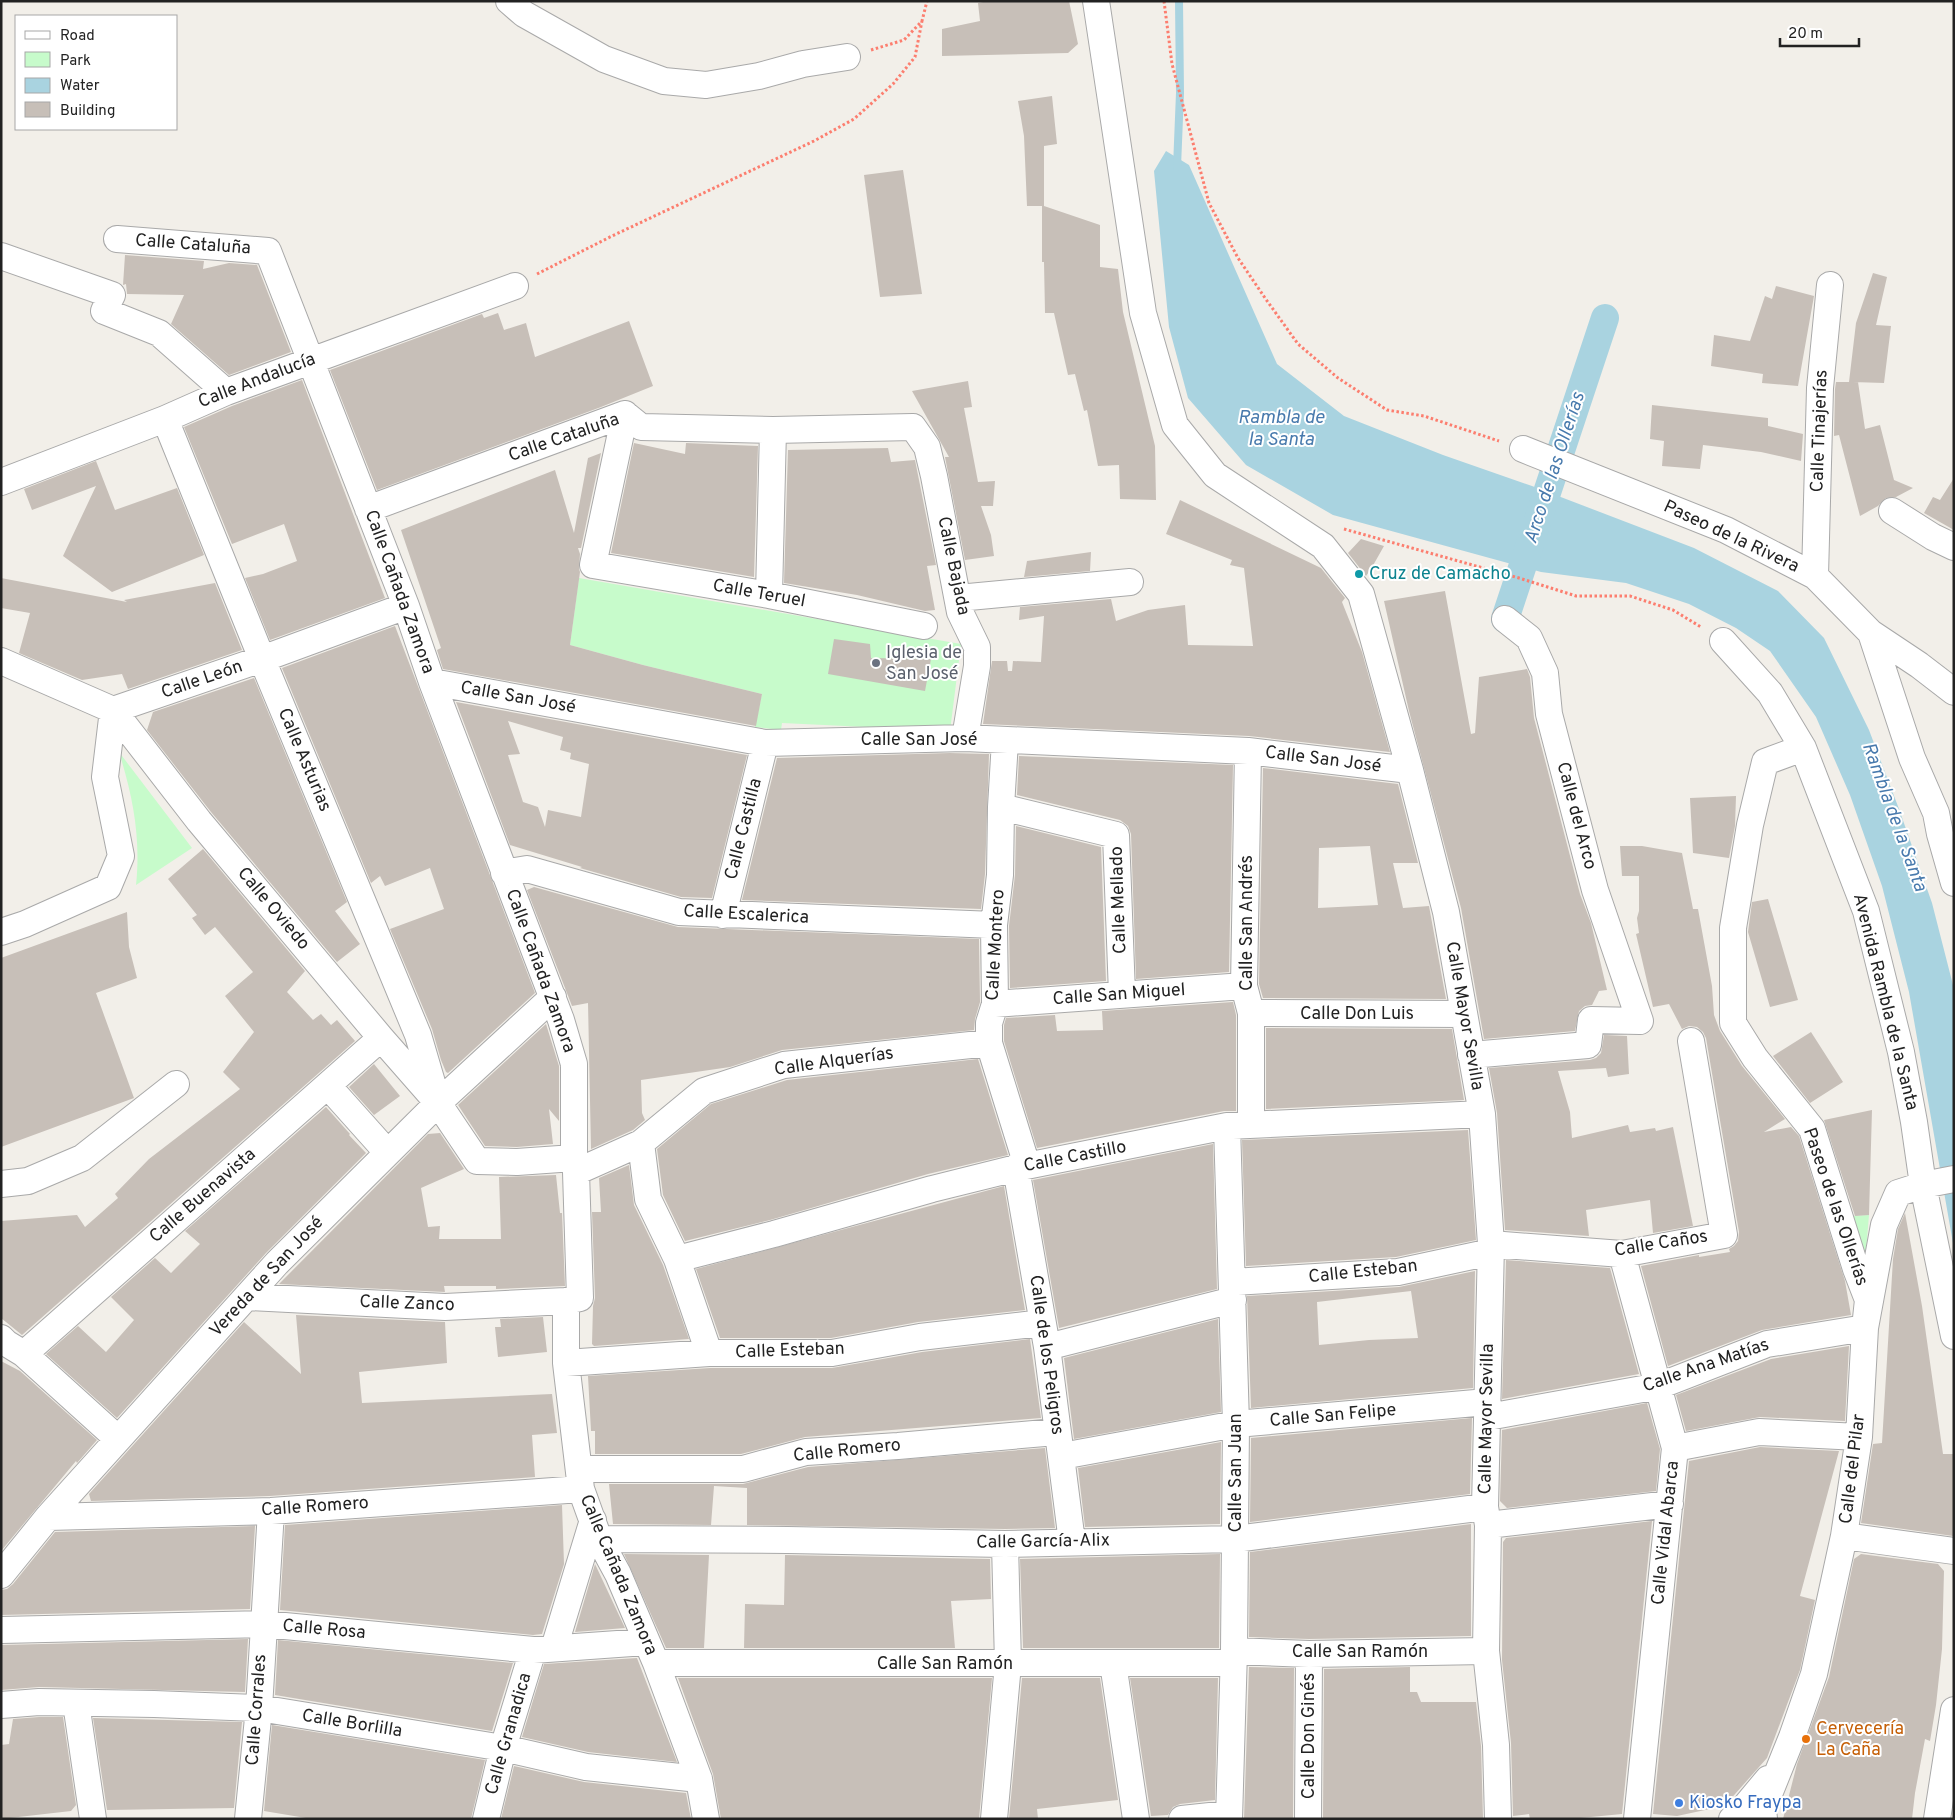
<svg xmlns="http://www.w3.org/2000/svg" width="1955" height="1820" font-family="Overpass,sans-serif">
  <style>
    .park { fill: #c7fbcb }
    .water { fill: #a9d3e0 }
    .lines { fill: none; stroke-linecap: round; stroke-linejoin: round }
    .stream { stroke: #a9d3e0; stroke-width: 8 }
    .canal { stroke: #a9d3e0; stroke-width: 28 }
    .building { fill: #c7bfb8; fill-rule: evenodd }
    .street-casing { stroke: #a9a9a9; stroke-width: 28 }
    .path { stroke: #fc7e6f; stroke-width: 3; stroke-dasharray: 2.5 2.5; stroke-linecap: butt }
    .street { stroke: #fff; stroke-width: 26 }
    .culture-dot { fill: #0f9aa8; stroke: #fff; stroke-width: 2 }
    .worship-dot { fill: #6b7280; stroke: #fff; stroke-width: 2 }
    .food-dot { fill: #e8710a; stroke: #fff; stroke-width: 2 }
    .shop-dot { fill: #3f7fe0; stroke: #fff; stroke-width: 2 }
    .labels { text-anchor: middle; dominant-baseline: central; stroke-width: 4; stroke-linejoin: round; paint-order: stroke }
    .street-label { font-size: 18px; fill: #222; stroke: #fff }
    .culture-label { font-size: 18px; fill: #0d838f; stroke: #fff; text-anchor: start }
    .worship-label { font-size: 18px; fill: #5b616d; stroke: #fff; text-anchor: start }
    .food-label { font-size: 18px; fill: #c56008; stroke: #fff; text-anchor: start }
    .shop-label { font-size: 18px; fill: #366cbe; stroke: #fff; text-anchor: start }
    .water-label { font-size: 19px; font-style: italic; fill: #487aad; stroke: #fff }
  </style>
  <rect width="100%" height="100%" fill="#f2efe9"/>
  <path class="park" d="M579,578L961,644L950,731L782,723L781,730L755,727L762,694L643,665L570,645Z
    M119,752L192,848L136,885C141,838 133,797 119,752Z
    M1869,1215L1864,1275L1850,1216Z"/>
  <path class="water" d="M1166,151L1189,165L1277,364L1344,416L1443,455L1532,486L1694,548L1778,591L1824,638L1869,730L1899,809L1932,903L1954,989V1249L1909,992L1882,886L1850,795L1816,717L1770,651L1736,628L1689,604L1626,583L1541,572L1333,515L1246,465L1188,398L1169,327L1154,171Z"/>
  <g class="lines">
    <path class="stream" d="M1177,167L1180,93L1179,1"/>
    <path class="canal" d="M1505,619L1605,318"/>
  </g>
  <path class="building" d="M988,1H1069L1078,44L1068,53L942,56V29L980,21L978,3Z
    M1052,96L1057,144L1044,146V206L1100,225V267L1118,269L1123,312L1155,446L1156,500L1120,499L1119,465L1098,466L1087,410L1084,411L1075,374L1068,375L1054,313H1045L1044,262H1042V206H1027L1024,136L1018,101Z
    M903,170L922,294L880,297L864,175Z
    M125,255L204,261L203,269L229,263L257,265L291,352L229,375L171,324L184,295L127,294L126,284L123,285Z
    M1873,273L1887,277L1876,325L1891,326L1884,383L1853,382H1858L1865,429L1880,425L1894,480L1913,488L1896,497L1886,498L1878,506L1860,516L1839,435L1834,436L1835,389L1836,382H1849L1856,323Z
    M1776,286L1814,296L1798,386L1762,383L1763,374L1711,366L1714,335L1750,341L1765,296L1772,299Z
    M498,313L504,330L526,323L535,357L629,321L653,386L601,407L377,490L330,370L482,314L484,318Z
    M302,380L385,598L270,640L245,578L263,574L297,561L284,524L232,544L184,427L232,406Z
    M968,381L972,407L964,408L978,482L995,481L993,506H981L991,535L994,556L965,560L945,457H949L912,391Z
    M1652,405L1768,418V426L1803,434L1801,461L1761,452L1703,445L1700,469L1662,466L1664,441L1650,439Z
    M634,443L685,454L686,443L758,446L754,577L611,553Z
    M888,448L891,462L915,460L936,565L927,566L935,610L925,611L857,595L784,583L788,450Z
    M601,453L581,548H578L580,554L579,569L580,572L570,645L643,665L762,694L756,726L443,669L437,650L441,648L401,530L555,470L574,533L588,458Z
    M96,461L115,510L177,488L204,555L112,592L63,556L96,486L32,510L24,489Z
    M1954,478V530L1924,513L1933,497L1940,500Z
    M1180,500L1321,568L1345,598L1342,602L1362,652L1390,752L1249,736L983,724L992,661H1007L1008,671H1012L1013,661L1041,662L1044,616L1019,620L1020,607L1111,599L1116,621L1148,610L1185,605L1188,645L1253,646L1244,568L1230,565L1232,560L1166,534Z
    M1361,539L1384,546L1371,569L1366,576L1348,553Z
    M1091,552L1090,571L1024,577L1027,561Z
    M1,578L127,602L124,600L215,583L242,650L128,689L122,674L82,680L19,653L30,613L1,608Z
    M1445,591L1471,734L1475,733L1479,677L1527,669L1530,677L1534,718L1580,894L1591,923L1607,990L1599,991L1592,1005L1585,1006L1579,1011L1575,1031L1484,1039L1461,908L1409,711L1384,601Z
    M395,626L535,993L448,1073L446,1072L441,1060L432,1029L390,929L444,909L430,868L385,886L380,876L371,883L282,668Z
    M834,639L870,644L871,658L931,659L925,691L828,674Z
    M254,678L347,902L335,911L360,944L337,962L211,812L147,730L153,712Z
    M456,702L747,755L712,898L681,897L580,868L582,867L510,845ZM508,721L563,737L560,750L571,753L570,759L589,764L581,817L548,810L545,827L538,807L523,802L508,755L520,754Z
    M950,753L989,754L985,874L981,909L742,900L777,758Z
    M1019,756L1233,765L1229,972L1136,979L1131,834L1128,826L1120,820L1017,795Z
    M1263,768L1398,784L1418,863H1393L1403,908L1429,906L1446,999L1263,998L1259,984ZM1370,846L1378,905L1318,908L1319,848Z
    M1736,796L1735,826L1729,858L1693,853L1690,798Z
    M1016,826L1101,847L1106,981L1010,988L1009,926L1015,875Z
    M1620,846H1642L1682,853L1693,909H1698L1712,986L1714,1015L1720,1031L1742,1066L1785,1119L1764,1132L1791,1127L1799,1136L1845,1281L1851,1315L1762,1330L1668,1366L1641,1266L1699,1255V1257L1730,1252L1729,1249L1734,1246L1738,1241L1739,1232L1706,1038L1703,1032L1697,1027L1689,1026L1682,1029L1669,1004L1653,1007L1636,934L1639,933L1637,918L1639,911V876H1622Z
    M203,849L305,971L287,992L313,1020L321,1014L331,1025L337,1020L355,1041L22,1335L1,1318V1221L77,1215L85,1227L118,1198L115,1194L149,1159L240,1089L223,1072L254,1032L225,996L253,972L215,927L205,935L192,918L197,915L168,879Z
    M534,887L678,927L979,939L980,1002L975,1019L974,1030L782,1050L730,1067L641,1080L642,1113L645,1120L633,1130L591,1149L588,1003L572,1006L527,890Z
    M1768,899L1798,1000L1770,1007L1748,932L1752,902Z
    M127,912L129,947L137,978L96,993L134,1098L1,1147V958Z
    M1233,1002L1236,1015V1111H1224L1037,1148L1004,1041V1025L1006,1018L1055,1015L1057,1031L1103,1030L1102,1011Z
    M546,1024L559,1066V1121L549,1109L553,1144L517,1147L485,1146L458,1105Z
    M1266,1028L1452,1029L1464,1100L1266,1109Z
    M1811,1032L1843,1082L1810,1103L1773,1056Z
    M1604,1035L1627,1036L1629,1074L1608,1077L1606,1068L1558,1071L1570,1112L1572,1138L1628,1125L1630,1132L1655,1128L1656,1131L1673,1127L1693,1226L1653,1233L1650,1200L1586,1210L1589,1236L1505,1230L1497,1113L1489,1068L1590,1060L1596,1058L1601,1053Z
    M978,1059L1008,1155L928,1174L770,1220L685,1241L663,1195L657,1149L711,1104L787,1080Z
    M374,1064L400,1096L374,1115L349,1087Z
    M326,1107L350,1134L349,1135L366,1153L266,1253L117,1418L46,1354L78,1326L106,1352L134,1320L111,1297L155,1258L171,1273L200,1244L185,1231Z
    M1872,1110L1869,1215L1855,1216L1824,1120Z
    M1468,1130L1476,1240L1396,1257L1246,1266L1242,1140Z
    M440,1133L464,1169L421,1188L428,1227L440,1226L439,1239H501L499,1177L556,1175L560,1213H562L565,1286L496,1289V1286H444L445,1292L279,1284L428,1134Z
    M1213,1144L1217,1289L1059,1328L1033,1180Z
    M629,1165L634,1205L663,1265L689,1339L594,1346L592,1344L593,1306L595,1298L592,1212H601L599,1178Z
    M1004,1186L1025,1310L918,1322L831,1338H720L696,1269Z
    M1905,1213L1922,1306L1943,1454H1953V1536L1861,1523L1873,1444L1882,1443L1893,1259L1898,1229Z
    M1506,1260L1610,1268L1639,1374L1502,1399Z
    M1475,1271L1473,1388L1251,1408L1247,1296L1399,1287ZM1411,1291L1418,1338L1369,1340L1319,1345L1317,1302Z
    M296,1315L445,1322L447,1363L359,1372L362,1403L552,1394L557,1433L532,1435L535,1477L270,1496L91,1501L89,1494L244,1322L301,1374Z
    M543,1317L547,1352L498,1357L495,1327H501L500,1319Z
    M1218,1319L1221,1412L1074,1439L1064,1358Z
    M1030,1339L1041,1418L805,1437L741,1454H595V1431H591L588,1376L710,1368H832L922,1352Z
    M1849,1346L1845,1421L1760,1417L1686,1431L1676,1395L1771,1359Z
    M1,1361L20,1371L97,1440L77,1463L76,1461L1,1551Z
    M1647,1403L1660,1449L1656,1491L1507,1508L1500,1501L1502,1430Z
    M1472,1418L1470,1494L1250,1522L1251,1438Z
    M1221,1442L1220,1524L1085,1527L1078,1468Z
    M1760,1447L1839,1451L1800,1596L1815,1600L1800,1670L1767,1758L1728,1802L1724,1806L1677,1816L1653,1814L1689,1461Z
    M1045,1448L1055,1528L1005,1529L747,1525V1488L714,1486L711,1525L613,1524L609,1484H743L808,1467Z
    M562,1505L564,1564L542,1634L533,1635L280,1610L285,1525Z
    M1652,1521L1622,1814L1570,1819H1530L1529,1814L1513,1816L1511,1743L1502,1660L1503,1542L1506,1538Z
    M1471,1524V1636L1309,1639L1249,1637L1250,1552Z
    M255,1526L250,1609L1,1615V1590L7,1589L13,1584L55,1532Z
    M624,1554L709,1555L704,1648H666Z
    M1220,1554L1219,1648H1023L1020,1559Z
    M1861,1554L1938,1564L1944,1571L1942,1649L1936,1705L1930,1741L1925,1739L1915,1793L1912,1819H1783L1797,1764L1829,1677L1854,1559Z
    M785,1555L990,1559L991,1599L951,1601L955,1648H744L745,1604L784,1605Z
    M595,1564L625,1628L575,1632Z
    M248,1639L245,1692L39,1687L1,1690V1645Z
    M278,1640L513,1663L492,1731L275,1695Z
    M637,1658L677,1762L588,1752L522,1737L544,1664Z
    M1249,1667L1294,1668L1293,1819H1244Z
    M1410,1667V1692H1417L1421,1702H1476L1481,1746L1483,1818L1323,1819L1324,1669Z
    M678,1678H992L979,1819H721L713,1774Z
    M1022,1678H1100L1118,1800L1037,1809L1038,1819H1009Z
    M1130,1678H1218L1215,1800L1180,1804L1173,1807L1168,1815L1151,1816Z
    M39,1717H63L76,1805L71,1811L1,1819V1745L9,1744L13,1719Z
    M93,1718L242,1722L234,1808L107,1810Z
    M272,1725L485,1760L471,1819H312L264,1811Z
    M514,1766L584,1782L686,1793L691,1819H501Z"/>
  <g class="lines">
    <g class="street-casing">
      <path id="street" d="M509,1L524,14L604,59L664,81L706,85L759,76L803,64L847,57
        M1096,1L1143,313L1175,425L1215,475L1323,546L1361,594L1410,770L1446,912L1482,1114L1491,1244L1485,1507L1488,1525L1486,1651L1496,1745L1498,1819
        M117,239L268,251L406,606L432,682L561,1020L574,1064V1158L576,1172L580,1298L566,1301V1363L581,1489L599,1539L618,1574L656,1663L699,1779L706,1819
        M1,256L112,295L104,311L159,333L226,392
        M625,414L593,565L769,595L924,626
        M165,419L262,659L418,1035L438,1103
        M1523,449L1726,530L1815,576L1871,633L1912,758L1936,813L1940,834L1954,883
        M1,482L165,419L226,392L515,286
        M368,509L625,414L641,427L773,430L913,427L927,447L934,476L960,612L977,647V666L965,738
        M1892,511L1933,537L1954,547
        M1815,576L1820,388L1830,285
        M769,595L773,430
        M958,598L1130,582
        M1871,633L1919,665L1954,692
        M1723,641L1770,693L1803,748L1866,911L1901,1052L1914,1122L1923,1185L1954,1336
        M1,661L113,710L262,659L406,606
        M432,682L765,743L965,738L1248,751L1410,770
        M113,710L199,821L381,1038L438,1103L477,1161L517,1162L574,1158
        M1005,741L1001,807L1000,875L994,925L995,1004L989,1023V1043L1025,1159L1016,1168L1047,1347L1072,1542
        M1248,751L1244,986L1251,1013V1125
        M1001,807L1116,835L1122,994
        M504,873L527,869L679,912L994,925
        M723,915L765,743
        M1,932L25,924L108,887L121,856L105,777L113,710
        M995,1004L1244,986
        M1251,1013L1464,1014
        M1471,1055L1588,1045L1591,1020L1640,1021L1595,890L1549,714L1545,673L1529,638L1505,619
        M328,1086L387,1152
        M1227,1126L1236,1424L1234,1651L1229,1819
        M641,1143L648,1199L677,1259L709,1353
        M576,1172L641,1143L704,1091L784,1065L989,1043
        M1,1184L28,1181L82,1158L176,1084
        M1491,1244L1622,1254L1724,1235L1691,1041
        M1622,1254L1675,1448L1637,1819
        M677,1259L774,1234L932,1189L1016,1168L1227,1126L1482,1114
        M1233,1282L1398,1272L1491,1252
        M247,1297L445,1307L566,1301
        M1,1338L6,1343L24,1354L118,1439
        M1047,1347L1233,1300
        M24,1354L381,1038
        M566,1363L709,1353H832L920,1337L1042,1323
        M1488,1417L1659,1386L1767,1344L1865,1328L1868,1300L1856,1269L1812,1129L1755,1058L1733,1023V928L1750,825L1765,762L1803,748
        M1675,1448L1759,1432L1859,1437
        M1062,1456L1236,1424L1487,1402
        M579,1469H743L806,1452L898,1446L1056,1432
        M48,1517L271,1511L581,1489
        M1488,1525L1670,1504
        M1844,1536L1954,1551
        M599,1539L788,1540L1005,1544L1235,1539L1485,1507
        M1,1575L48,1517L277,1263L438,1103L553,997
        M1,1630L264,1624L533,1650L646,1642
        M554,1648L593,1520
        M1234,1651L1309,1654L1486,1651
        M656,1663H1233
        M1113,1663L1136,1819
        M76,1703L93,1819
        M1,1705L39,1702L154,1704L259,1708L503,1748L586,1767L699,1779
        M248,1819L259,1708L271,1511
        M486,1819L503,1748L533,1650
        M994,1819L1008,1664L1005,1544
        M1182,1819L1229,1814
        M1308,1819L1309,1654
        M1732,1819L1743,1809L1768,1779
        M1764,1819L1763,1809L1792,1737L1814,1674L1844,1536L1859,1437L1865,1328L1884,1225L1898,1193L1923,1185L1954,1179
        M1937,1819L1954,1710"/>
    </g>
    <path class="path" d="M1164,1L1172,64L1209,203L1238,258L1265,298L1298,344L1338,378L1387,410L1424,416L1499,441
      M871,50L904,40L922,21L927,1
      M537,274L612,236L814,141L854,119L893,84L915,57L922,21
      M1344,529L1519,578L1576,596H1630L1673,610L1701,627"/>
    <use href="#street" class="street"/>
  </g>
  <circle class="culture-dot" cx="1359" cy="574" r="5"/>
  <circle class="worship-dot" cx="876" cy="663" r="5"/>
  <circle class="food-dot" cx="1806" cy="1739" r="5"/>
  <circle class="shop-dot" cx="1679" cy="1803" r="5"/>
  <g class="labels">
    <g class="street-label">
      <text transform="translate(193 245) rotate(4)">Calle Cataluña</text>
      <text transform="translate(257 381) rotate(-21)">Calle Andalucía</text>
      <text transform="translate(1820 431) rotate(-88)">Calle Tinajerías</text>
      <text transform="translate(564 438) rotate(-19)">Calle Cataluña</text>
      <text transform="translate(1731 537) rotate(25)">Paseo de la Rivera</text>
      <text transform="translate(953 566) rotate(78)">Calle Bajada</text>
      <text transform="translate(399 592) rotate(70)">Calle Cañada Zamora</text>
      <text transform="translate(759 594) rotate(10)">Calle Teruel</text>
      <text transform="translate(202 680) rotate(-19)">Calle León</text>
      <text transform="translate(518 698) rotate(10)">Calle San José</text>
      <text x="919" y="740">Calle San José</text>
      <text transform="translate(304 760) rotate(67)">Calle Asturias</text>
      <text transform="translate(1323 760) rotate(7)">Calle San José</text>
      <text transform="translate(1576 816) rotate(75)">Calle del Arco</text>
      <text transform="translate(744 829) rotate(-76)">Calle Castilla</text>
      <text transform="translate(1119 900) rotate(-92)">Calle Mellado</text>
      <text transform="translate(273 909) rotate(50)">Calle Oviedo</text>
      <text transform="translate(746 915) rotate(3)">Calle Escalerica</text>
      <text transform="translate(1247 923) rotate(-90)">Calle San Andrés</text>
      <text transform="translate(996 945) rotate(-87)">Calle Montero</text>
      <text transform="translate(540 971) rotate(70)">Calle Cañada Zamora</text>
      <text transform="translate(1119 995) rotate(-4)">Calle San Miguel</text>
      <text transform="translate(1885 1002) rotate(76)">Avenida Rambla de la Santa</text>
      <text x="1357" y="1014">Calle Don Luis</text>
      <text transform="translate(1464 1016) rotate(80)">Calle Mayor Sevilla</text>
      <text transform="translate(834 1062) rotate(-8)">Calle Alquerías</text>
      <text transform="translate(1075 1157) rotate(-11)">Calle Castillo</text>
      <text transform="translate(203 1196) rotate(-41)">Calle Buenavista</text>
      <text transform="translate(1835 1207) rotate(71)">Paseo de las Ollerías</text>
      <text transform="translate(1661 1244) rotate(-9)">Calle Caños</text>
      <text transform="translate(1363 1272) rotate(-6)">Calle Esteban</text>
      <text transform="translate(267 1277) rotate(-47)">Vereda de San José</text>
      <text transform="translate(407 1304) rotate(2)">Calle Zanco</text>
      <text transform="translate(790 1351) rotate(-2)">Calle Esteban</text>
      <text transform="translate(1046 1355) rotate(82)">Calle de los Peligros</text>
      <text transform="translate(1706 1366) rotate(-19)">Calle Ana Matías</text>
      <text transform="translate(1333 1416) rotate(-5)">Calle San Felipe</text>
      <text transform="translate(1487 1419) rotate(-89)">Calle Mayor Sevilla</text>
      <text transform="translate(847 1451) rotate(-6)">Calle Romero</text>
      <text transform="translate(1853 1469) rotate(-83)">Calle del Pilar</text>
      <text transform="translate(1236 1473) rotate(-90)">Calle San Juan</text>
      <text transform="translate(315 1507) rotate(-4)">Calle Romero</text>
      <text transform="translate(1666 1533) rotate(-84)">Calle Vidal Abarca</text>
      <text transform="translate(1043 1542) rotate(-1)">Calle García-Alix</text>
      <text transform="translate(618 1575) rotate(67)">Calle Cañada Zamora</text>
      <text transform="translate(324 1630) rotate(5)">Calle Rosa</text>
      <text x="1360" y="1652">Calle San Ramón</text>
      <text x="945" y="1664">Calle San Ramón</text>
      <text transform="translate(257 1710) rotate(-86)">Calle Corrales</text>
      <text transform="translate(352 1724) rotate(9)">Calle Borlilla</text>
      <text transform="translate(509 1734) rotate(-74)">Calle Granadica</text>
      <text transform="translate(1309 1736) rotate(-90)">Calle Don Ginés</text>
    </g>
    <g class="culture-label">
      <text x="1369" y="574">Cruz de Camacho</text>
    </g>
    <g class="worship-label">
      <text x="886" y="653">Iglesia de<tspan x="886" dy="21">San José</tspan></text>
    </g>
    <g class="food-label">
      <text x="1816" y="1729">Cervecería<tspan x="1816" dy="21">La Caña</tspan></text>
    </g>
    <g class="shop-label">
      <text x="1689" y="1803">Kiosko Fraypa</text>
    </g>
    <g class="water-label">
      <text x="1281" y="418">Rambla de<tspan x="1281" dy="22">la Santa</tspan></text>
      <text transform="translate(1555 468) rotate(-72)">Arco de las Ollerías</text>
      <text transform="translate(1894 817) rotate(70)">Rambla de la Santa</text>
    </g>
  </g>
  <rect width="1955" height="1820" fill="none" stroke="#222222" stroke-width="5"/>
  <rect x="15" y="15" width="162" height="115" fill="#ffffff" stroke="#a7a7a7"/>
  <rect x="25" y="31" width="25" height="8" fill="#ffffff" stroke="#a7a7a7"/>
  <text x="60" y="40" font-size="15" fill="#222222">Road</text>
  <rect x="25" y="52" width="25" height="15" fill="#c7fbcb" stroke="#a7a7a7"/>
  <text x="60" y="65" font-size="15" fill="#222222">Park</text>
  <rect x="25" y="78" width="25" height="15" fill="#a9d3e0" stroke="#a7a7a7"/>
  <text x="60" y="90" font-size="15" fill="#222222">Water</text>
  <rect x="25" y="102" width="25" height="15" fill="#c7bfb8" stroke="#a7a7a7"/>
  <text x="60" y="115" font-size="15" fill="#222222">Building</text>
  <path d="M1780 38v8h79v-8" fill="none" stroke="#222222" stroke-width="2.5"/>
  <text x="1788" y="38" font-size="15" fill="#222222" stroke="#ffffff" stroke-width="4" paint-order="stroke">20 m</text>
</svg>
